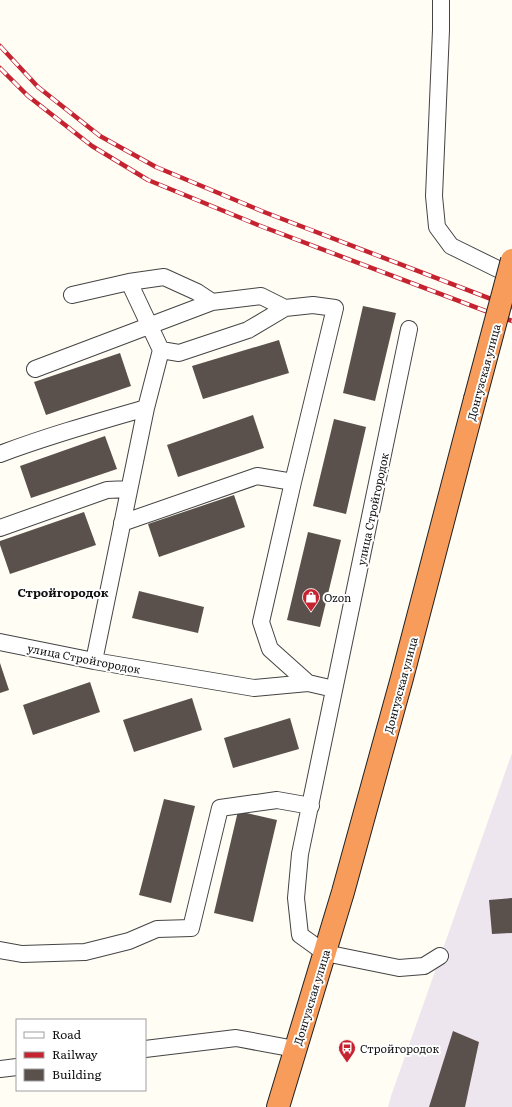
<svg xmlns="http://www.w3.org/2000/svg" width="512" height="1107" font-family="Literata,serif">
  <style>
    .industrial { fill: #eee6ef }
    .building { fill: #5a514d }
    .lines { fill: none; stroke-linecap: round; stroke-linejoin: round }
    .minor-casing { stroke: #444; stroke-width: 18 }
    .highway-casing { stroke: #222; stroke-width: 24 }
    .minor { stroke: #fff; stroke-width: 16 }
    .highway { stroke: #f79c5a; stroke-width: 22 }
    .rail-casing { stroke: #c62331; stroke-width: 4.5 }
    .rail { stroke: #fff; stroke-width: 3; stroke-dasharray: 9; stroke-linecap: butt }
    .highway-bridge-casing { stroke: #222; stroke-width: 24; stroke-linecap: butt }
    .highway-bridge { stroke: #f79c5a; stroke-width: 22 }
    .labels { text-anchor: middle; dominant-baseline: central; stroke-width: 4; stroke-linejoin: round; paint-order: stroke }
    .street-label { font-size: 11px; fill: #111; stroke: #fff }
    .poi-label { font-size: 11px; fill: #111; stroke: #fff; text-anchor: start }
    .neighbourhood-label { font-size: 12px; font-weight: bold; fill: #111; stroke: #fff }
  </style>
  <rect width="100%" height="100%" fill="#fffdf4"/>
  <path class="industrial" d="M512,753V1107H388L391,1096Z"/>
  <path class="building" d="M363,306L396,313L375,401L343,393Z
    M279,340L289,373L203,399L192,366Z
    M120,353L131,386L46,415L34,382Z
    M253,415L264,448L178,477L167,445Z
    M334,419L366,427L346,514L313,506Z
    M105,436L117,469L31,498L20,466Z
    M234,495L245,527L159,557L148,524Z
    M84,512L96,545L10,574L0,545V541Z
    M308,532L341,540L320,627L287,620Z
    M139,591L204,607L198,633L132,618Z
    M0,663L9,690L0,693Z
    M90,682L100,712L33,735L23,705Z
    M192,698L202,730L134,752L123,720Z
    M290,718L299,749L233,768L224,738Z
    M164,799L195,806L171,903L139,895Z
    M238,811L277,820L253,922L214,913Z
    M512,898V933L492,934L489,900Z
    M453,1031L479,1042L465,1107H429Z"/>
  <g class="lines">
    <g class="minor-casing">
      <path id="minor" d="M441,0V30L434,196L437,227L451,246L512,276
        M72,295L129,282L164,277L197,292L212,302L261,296L285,308L313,305L335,308L293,482L261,622L270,649L308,683
        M409,329L300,854L296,898L300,935L325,953L399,968L424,966L440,956
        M161,350L179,353L248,330L285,308
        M35,369L212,302
        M0,454C47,436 97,422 146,408
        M122,523L257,476L293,482
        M0,528L107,490L129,489
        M0,642L94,661L254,688L308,683L334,689
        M94,661L146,408L161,350L129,282
        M0,950L22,954L85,952L129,941L157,929L191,928L220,808L277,800L311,806
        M145,1049L236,1038L295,1049
        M0,1069L17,1067"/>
    </g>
    <g class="highway-casing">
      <path id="highway" d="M278,1107L343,892L402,678L475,399"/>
    </g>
    <use href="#minor" class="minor"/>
    <use href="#highway" class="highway"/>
    <g class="rail-casing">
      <path id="rail" d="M0,46L38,87L100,136L156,167L264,212L512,307
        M0,68L28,96L92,146L148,180L258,225L512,321"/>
    </g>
    <use href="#rail" class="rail"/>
    <g class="highway-bridge-casing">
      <path id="highway-bridge" d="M475,399L512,260"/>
    </g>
    <use href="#highway-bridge" class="highway-bridge"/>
  </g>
  <defs>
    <g id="shop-pin" transform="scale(0.9)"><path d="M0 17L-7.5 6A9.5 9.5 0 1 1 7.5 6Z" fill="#c62331" stroke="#fff"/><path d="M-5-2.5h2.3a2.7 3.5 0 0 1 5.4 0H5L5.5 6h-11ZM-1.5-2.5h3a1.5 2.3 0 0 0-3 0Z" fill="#fff"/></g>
    <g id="bus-pin" transform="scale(0.9)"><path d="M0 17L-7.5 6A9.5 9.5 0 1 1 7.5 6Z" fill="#c62331" stroke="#fff"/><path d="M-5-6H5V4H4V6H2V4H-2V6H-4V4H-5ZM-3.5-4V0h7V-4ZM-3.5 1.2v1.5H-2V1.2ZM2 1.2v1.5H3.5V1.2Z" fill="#fff"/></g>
  </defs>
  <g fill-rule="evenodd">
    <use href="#shop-pin" x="311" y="597"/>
    <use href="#bus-pin" x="347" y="1048"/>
  </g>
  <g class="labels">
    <g class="street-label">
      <text transform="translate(483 372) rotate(-75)">Донгузская улица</text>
      <text transform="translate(372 509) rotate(-78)">улица Стройгородок</text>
      <text transform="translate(84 658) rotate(11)">улица Стройгородок</text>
      <text transform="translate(400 685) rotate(-75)">Донгузская улица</text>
      <text transform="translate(311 997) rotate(-73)">Донгузская улица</text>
    </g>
    <g class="poi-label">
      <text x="324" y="597">Ozon</text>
      <text x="360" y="1048">Стройгородок</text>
    </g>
    <g class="neighbourhood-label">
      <text x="63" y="592">Стройгородок</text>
    </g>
  </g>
  <rect x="16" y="1019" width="130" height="72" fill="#ffffff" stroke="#a0a0a0"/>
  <rect x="24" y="1032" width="20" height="6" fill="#ffffff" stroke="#a0a0a0"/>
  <text x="52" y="1039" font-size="12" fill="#111111">Road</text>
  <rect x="24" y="1052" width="20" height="6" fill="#c62331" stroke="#a0a0a0"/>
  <text x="52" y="1059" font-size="12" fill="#111111">Railway</text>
  <rect x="24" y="1069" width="20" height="12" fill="#5a514d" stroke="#a0a0a0"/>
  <text x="52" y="1079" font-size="12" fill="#111111">Building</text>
</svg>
